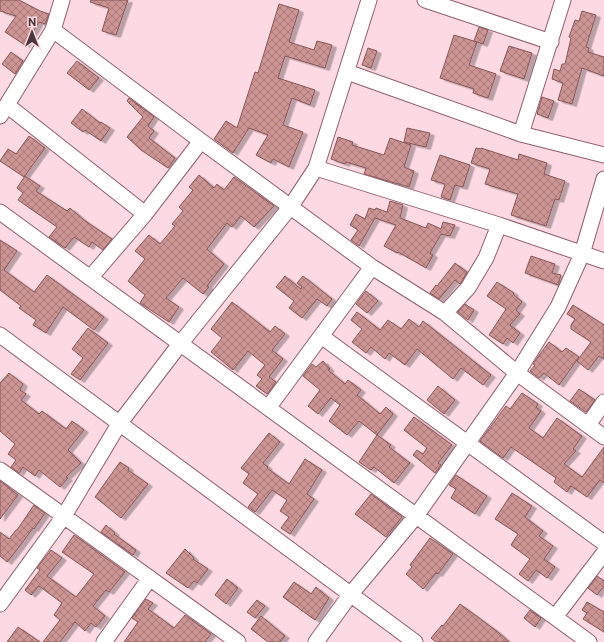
<svg xmlns="http://www.w3.org/2000/svg" width="604" height="642" font-family="Commissioner,sans-serif">
  <style>
    .building { fill: url(#building-cross-hatch); stroke: #885656; filter: url(#shadow) }
    .lines { fill: none; stroke-linecap: round; stroke-linejoin: round }
    .minor-casing { stroke: #905f6d; stroke-width: 17 }
    .minor { stroke: #fff; stroke-width: 15 }
  </style>
  <defs>
    <pattern id="building-cross-hatch" width="8" height="8" patternUnits="userSpaceOnUse"><rect width="8" height="8" fill="#cc9493"/><path d="M0 0l8 8M0 8l8-8" fill="none" stroke="#a87a79"/></pattern>
    <filter id="shadow"><feDropShadow dx="4.5" dy="2.5" stdDeviation="0" flood-color="#0004"/></filter>
  </defs>
  <rect width="100%" height="100%" fill="#fddae3"/>
  <path class="building" d="M0,0H19L40,11L49,14L45,24L39,22L25,45L5,32L16,16L0,11Z
    M91,0H128L116,35L102,31L109,8L90,2Z
    M279,4L299,10L289,42L314,50L317,41L332,45L325,68L285,56L278,78L315,90L310,105L292,98L283,125L303,132L289,167L273,159L271,163L256,155L268,135L249,128L233,153L214,139L226,121L237,128L255,72L258,73Z
    M582,11L596,15L586,47L589,48L588,52L604,57V76L582,68L572,104L558,100L563,83L552,79L554,69L560,71L562,64H565L571,38L569,37L575,20L579,21Z
    M479,27L488,30L483,44L474,41Z
    M454,35L477,42L469,65L496,74L488,98L473,93L474,89L440,78Z
    M509,46L532,53L524,79L500,71Z
    M368,48L377,51L371,68L362,65Z
    M11,52L23,61L15,74L2,64Z
    M77,61L99,78L89,90L67,73Z
    M542,97L554,101L548,118L537,114Z
    M129,98L154,117L148,126L154,131L149,138L175,158L168,168L141,150L127,137L143,117L127,101Z
    M82,109L100,123L101,122L110,128L101,141L85,130L83,132L71,123Z
    M407,128L430,133L426,147L404,142Z
    M29,136L45,148L24,177L0,161L8,149L16,154Z
    M338,137L353,142L352,145L384,155L390,138L411,145L404,167L414,171L409,187L364,174L366,168L346,162L345,164L331,159Z
    M476,148L481,149V148L518,160L519,154L547,163L544,174L565,181L559,200L555,199L546,226L511,215L518,194L485,184L490,169L471,163Z
    M440,155L470,165L463,187L455,185L450,200L441,197L445,184L431,180Z
    M199,175L214,188L217,184L224,190L234,177L274,206L254,227L241,216L232,227L227,223L207,249L224,264L207,286L209,287L203,294L183,278L166,298L179,307L169,322L140,303L145,295L128,281L145,259L135,251L149,235L160,244L175,226L172,224L183,211L179,207L193,190L189,187Z
    M25,176L40,186L36,191L67,211L70,208L84,220L112,239L103,250L92,242L89,247L74,237L65,248L49,237L57,227L18,200L23,193L17,188Z
    M390,201L403,205L400,218L426,228L428,223L441,229L443,222L455,225L450,236L441,234L430,253L433,255L426,268L398,252L397,253L384,246L396,225L375,218L359,246L351,240L358,230L350,225L356,214L365,219L369,208L375,210L376,208L387,212Z
    M0,240L17,251L4,270L34,292L47,275L104,317L94,330L63,307L46,333L33,325L36,320L19,308L21,306L0,290Z
    M531,256L555,264L552,273L561,275L558,285L525,273Z
    M455,263L467,272L461,283L460,284L455,280L439,299L430,293L436,285L437,286Z
    M285,276L301,289L302,287L297,283L303,276L332,299L327,306L317,299L302,318L289,308L294,301L276,287Z
    M497,282L514,293L513,294L522,302L516,310L520,314L510,325L520,333L513,343L507,338L503,344L489,335L506,309L487,296Z
    M366,291L378,301L367,313L356,304Z
    M232,302L270,332L275,326L285,334L272,350L283,359L269,377L276,382L267,394L256,386L262,379L257,375L265,365L248,351L233,370L211,352L222,338L211,329Z
    M465,304L474,310L468,320L458,312Z
    M573,305L604,325V359L599,356L588,370L577,361L591,342L571,329V325L575,319L567,314Z
    M357,312L380,330L388,320L401,329L409,319L419,327L423,321L491,375L483,385L461,368L453,379L417,349L405,365L389,353L385,359L371,347L366,353L352,342L362,329L351,320Z
    M88,328L108,343L80,380L71,374L83,358L72,349Z
    M549,342L562,352L566,348L579,357L559,385L544,373L539,378L530,371L535,365L533,364L540,354Z
    M323,361L330,369L328,370L345,384L348,380L361,390L357,395L380,414L386,407L393,414L377,435L359,421L347,435L329,421L340,405L331,398L318,414L308,406L320,390L303,376L312,364L316,367Z
    M9,373L23,384L20,390L26,394L21,400L39,414L42,411L66,429L72,421L84,430L68,450L81,463L66,477L68,478L60,487L39,470L35,476L23,467L19,473L11,467L16,460L8,454L15,444L0,431V383Z
    M438,386L455,400L444,414L427,400Z
    M579,389L595,400L586,412L570,401Z
    M522,393L538,404L536,407L541,411L529,428L543,438L557,418L582,436L573,449L576,451L564,464L582,477L604,447V483L600,480L587,497L571,486L567,492L554,482L556,478L511,447L503,458L480,441L506,406L510,409Z
    M414,417L452,445L438,463L441,465L435,473L413,455L417,450L423,454L427,448L404,430Z
    M269,433L280,442L263,463L268,467L267,468L289,484L305,459L322,470L307,494L314,499L290,534L281,528L289,517L280,511L287,500L272,490L255,512L248,507L258,494L243,483L249,474L241,468Z
    M377,435L391,445L389,447L410,463L394,483L374,467L371,470L359,462Z
    M120,462L129,468L128,470L148,484L121,518L95,497Z
    M456,475L487,496L475,514L451,498L456,489L449,485Z
    M0,481L18,495L0,519Z
    M512,493L532,506L525,517L543,531L539,536L553,546L544,559L555,567L547,578L536,570L528,581L519,574L530,559L511,545L518,534L495,519Z
    M371,494L402,517L386,537L355,514Z
    M34,505L45,513L34,529L33,528L16,551L7,562L0,556V532L9,539L16,530H17Z
    M106,525L115,533L114,534L136,550L133,555L101,532Z
    M74,535L125,572L109,592L106,590L93,606L105,616L96,627L91,623L85,631L75,622L60,642H43L60,620L54,615L62,603L39,586L31,595L25,590L40,570L37,568L51,550L62,558L47,576L76,597L94,574L62,552Z
    M430,538L453,554L438,574L436,573L423,589L406,574L412,567L410,565Z
    M185,549L194,558L193,559L208,569L197,583L194,581L188,588L166,573Z
    M597,576L604,581V586L597,595L588,588Z
    M227,579L238,588L226,604L215,595Z
    M294,582L311,594L316,587L329,598L315,620L283,597Z
    M146,599L153,603L148,609L174,628L185,615L211,634L205,642H124L138,622L132,618Z
    M257,600L265,606L255,618L247,612Z
    M587,602L604,612V632L583,619L587,613L582,610Z
    M460,604L498,632L509,642H436L431,638L442,625L443,626Z
    M530,610L541,618L535,627L524,618Z
    M261,616L285,636L280,642H268L251,629Z
    M18,627L40,642H7Z"/>
  <g class="lines">
    <g class="minor-casing">
      <path id="minor" d="M425,0L551,42
        M53,30L201,141L372,267L445,313L517,373L604,437
        M347,72L521,134L604,155
        M8,106L145,214
        M0,116L53,30L62,0
        M521,134L563,0
        M316,168L499,225L604,261
        M0,212L589,642
        M90,278L145,214L201,141
        M445,313L468,288L486,258L499,225
        M0,335L415,642
        M321,336L604,543
        M268,408L372,267
        M588,425L604,402
        M0,470L238,642
        M0,604L64,516L119,424L180,344L291,206L316,168L369,0
        M555,617L604,553
        M104,642L150,578
        M316,642L350,595L416,516L517,373L558,307L582,254L604,179"/>
    </g>
    <use href="#minor" class="minor"/>
  </g>
  <g transform="translate(32 32)" stroke="#fddae3" stroke-width="3" paint-order="stroke">
  <path d="M0-3L7 15L0 10L-7 15Z" fill="#4c363c"/>
  <text y="-6" font-size="11" font-weight="bold" text-anchor="middle" fill="#4c363c">N</text>
  </g>
</svg>
